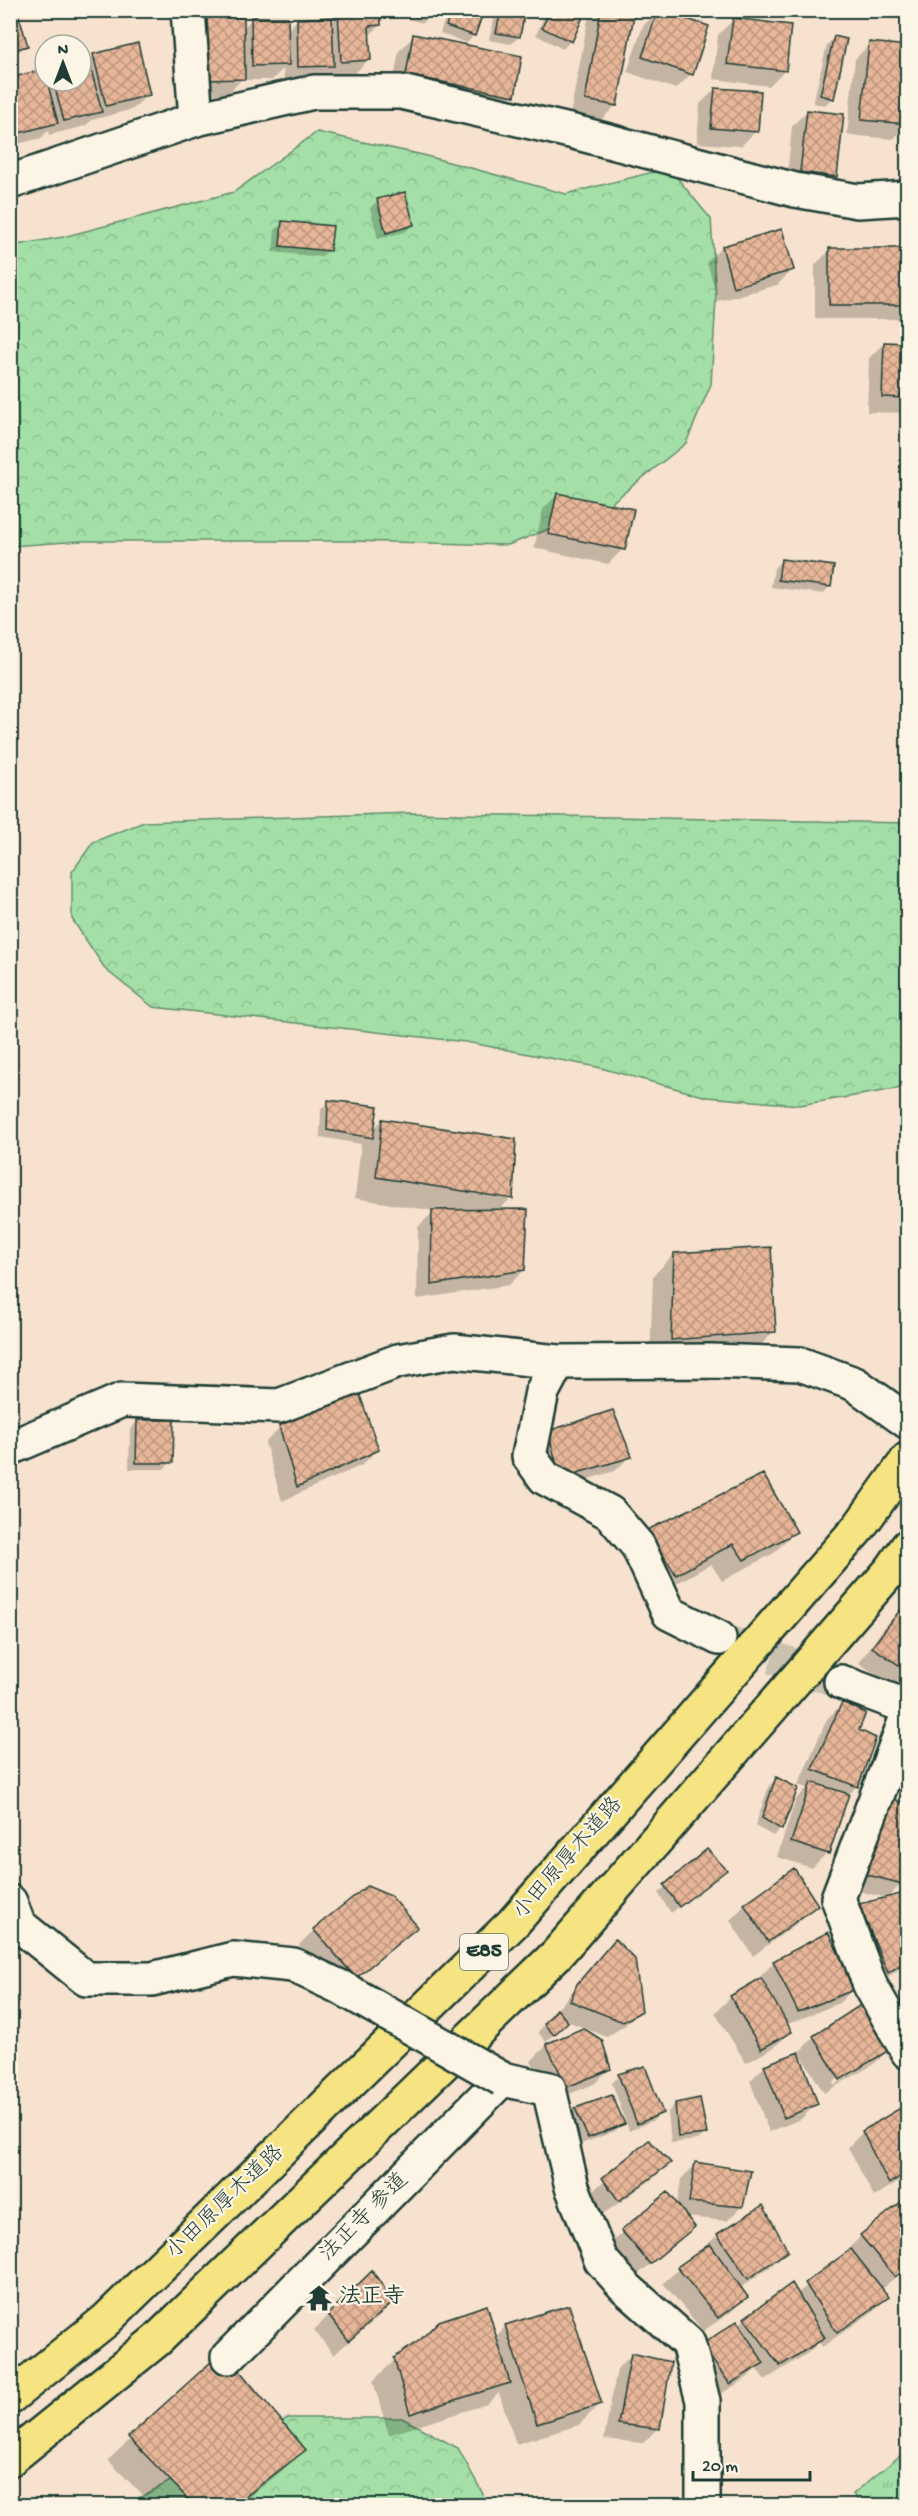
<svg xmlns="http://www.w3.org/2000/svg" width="918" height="2516" font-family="'Gochi Hand','Klee One',sans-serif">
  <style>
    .grass { fill: url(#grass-tufts); stroke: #618e6d; stroke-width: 1.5 }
    .forest { fill: url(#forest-crowns); stroke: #618e6d; stroke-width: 1.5 }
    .shadow { fill: #0003; fill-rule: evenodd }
    .building { fill: url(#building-cross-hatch); stroke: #1f3d34; stroke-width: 1.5 }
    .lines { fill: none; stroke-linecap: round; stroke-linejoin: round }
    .minor-tunnel { stroke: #cbc1af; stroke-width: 33; stroke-dasharray: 33 16; stroke-linecap: butt }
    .minor-casing { stroke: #1f3d34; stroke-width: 38 }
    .highway-casing { stroke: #1f3d34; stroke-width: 38 }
    .minor { stroke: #fcf5e5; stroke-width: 33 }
    .highway { stroke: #f6e381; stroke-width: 33 }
    .minor-bridge-casing { stroke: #1f3d34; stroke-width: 38; stroke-linecap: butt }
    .minor-bridge { stroke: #fcf5e5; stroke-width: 33 }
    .labels { text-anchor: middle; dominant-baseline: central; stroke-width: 4.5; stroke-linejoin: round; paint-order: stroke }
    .shield { fill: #fcf5e5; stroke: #617469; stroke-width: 1.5 }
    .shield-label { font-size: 21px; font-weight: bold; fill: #1f3d34 }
    .street-label { font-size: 22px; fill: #1f3d34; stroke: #fcf5e5 }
    .poi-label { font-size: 22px; font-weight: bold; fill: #1f3d34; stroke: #fcf5e5; text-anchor: start }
  </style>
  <defs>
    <pattern id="grass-tufts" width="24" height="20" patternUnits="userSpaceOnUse" patternTransform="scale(1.5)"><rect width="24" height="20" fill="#a3dfa6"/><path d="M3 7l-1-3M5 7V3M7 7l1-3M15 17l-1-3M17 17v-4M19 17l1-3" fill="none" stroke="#8cc090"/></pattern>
    <pattern id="forest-crowns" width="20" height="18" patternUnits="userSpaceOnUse" patternTransform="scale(1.5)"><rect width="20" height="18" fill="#a3dfa6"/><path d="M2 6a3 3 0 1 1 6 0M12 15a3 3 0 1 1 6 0" fill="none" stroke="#8cc090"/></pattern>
    <pattern id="building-cross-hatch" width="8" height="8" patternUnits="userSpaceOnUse" patternTransform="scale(1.5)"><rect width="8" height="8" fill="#e7b698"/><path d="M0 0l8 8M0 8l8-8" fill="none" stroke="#bb957d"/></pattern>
  </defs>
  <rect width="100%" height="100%" fill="#f6e2ce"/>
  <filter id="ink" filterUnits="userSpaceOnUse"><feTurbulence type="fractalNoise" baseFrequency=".0167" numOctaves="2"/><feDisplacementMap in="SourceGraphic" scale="12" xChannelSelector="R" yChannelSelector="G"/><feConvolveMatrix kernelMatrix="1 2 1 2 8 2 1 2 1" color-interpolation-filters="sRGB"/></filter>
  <g filter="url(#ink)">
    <path class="grass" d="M907,2450V2500L897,2505H862L853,2494Z"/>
    <path class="forest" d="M317,132L423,155L566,194L669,168L711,219L716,299L711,384L686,443L606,507L508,545L351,541H81L11,546V246L63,237L234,192Z
      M411,813L907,823V1087L800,1105L707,1097L597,1067L466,1042L153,1007L106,970L72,919V872L93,842L144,822Z
      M288,2418H402L458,2448L483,2494L485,2505L124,2506Z"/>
    <path class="shadow" d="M19,10H42L20,15Z
      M200,10H259L257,13L200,14Z
      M272,10H318L272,14Z
      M348,10H379L380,25L368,37L369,59L354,74L326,76V72L317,81L284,82L283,69L272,80H241L228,94H192L251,19L287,31L297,20L331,22Z
      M402,10H432L423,23L400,17Z
      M448,10H483L474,35L467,43L440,33Z
      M496,10H524L519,37L511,44L489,40Z
      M547,10H585L570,41L563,49L536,35Z
      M597,10H633L616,105L601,120L570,115L588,19Z
      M658,11L691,74L676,89L627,72L643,26Z
      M10,12L26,45L10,61Z
      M733,20L784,71L769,86L713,79L718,35Z
      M414,36L513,95L498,110L392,89L399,51Z
      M834,37L832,98L825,105L813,103L827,45Z
      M870,44L908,48V125L893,139L847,135L855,59Z
      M94,56L148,94L133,109L92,120L85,126L49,135L48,131L41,138L10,146V79L81,81V60L88,62Z
      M715,89L756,131L741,146L697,143L700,104Z
      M807,111L835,176L820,191L786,187L792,126Z
      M404,193L413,224L405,232L378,239L370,208L377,201Z
      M283,222L329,250L321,257L273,252L275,230Z
      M722,247L792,270L777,285L718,301L707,262Z
      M830,250H908V319H815V265Z
      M884,343L908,344V413L867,412L869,358Z
      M558,494L623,549L608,564L534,548L543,509Z
      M782,560L830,586L823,594L771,587L774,568Z
      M328,1102L373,1130L382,1120L511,1198L498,1211L524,1270L509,1285L417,1299L418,1227L434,1211L355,1198L361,1144L320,1137L321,1109Z
      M674,1254L774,1331L753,1353L650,1361L653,1276Z
      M138,1421L171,1462L164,1469H129L130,1429Z
      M280,1427L377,1450L362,1465L282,1501L265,1443Z
      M549,1432L630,1456L615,1471L545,1492L534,1447Z
      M648,1531H795L774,1553L722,1581L711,1564L654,1596L627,1553Z
      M900,1612L908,1618V1684L900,1691L859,1663L885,1626Z
      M842,1704L857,1731V1786L846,1797L827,1853L812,1868L777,1857L796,1799L807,1788L798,1785L827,1719Z
      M908,1727V1790L887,1782Z
      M776,1779L781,1829L773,1836L755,1826L769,1786Z
      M908,1808L902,1883L887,1898L846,1888Z
      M725,1870L671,1913L658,1893L666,1886Z
      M899,1896L908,1915V1963L873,1987L844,1920L859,1905Z
      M816,1904L801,1920L753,1956L730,1920L745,1905Z
      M416,1927L340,1991L299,1945L314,1930Z
      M615,1941L641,2010L625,2025L607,2037L567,2021L546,2042L538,2032Z
      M774,1962L854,1988L839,2003L786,2025L790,2032L775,2047L746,2063L715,2013L730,1998L760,1980L759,1978Z
      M908,1986V2007L902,2006Z
      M583,2029L609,2069L594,2084L552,2101L531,2061L546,2046Z
      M814,2037L889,2049L874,2064L824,2093L799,2052ZM874,2058V2061L834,2085L833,2082Z
      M765,2066L816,2104L801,2119L769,2132L750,2081Z
      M619,2076L661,2112L654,2120L629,2131L612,2083Z
      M675,2104L706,2133L698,2140L671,2143L668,2112Z
      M906,2106L908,2175L874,2197L848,2147L863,2132Z
      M576,2109L623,2123L615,2131L581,2144L568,2116Z
      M648,2142L669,2163L654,2178L603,2214L588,2195Z
      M696,2164L742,2206L727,2221L686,2217L693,2227L634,2278L607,2246L667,2194L677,2206L681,2179Z
      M908,2197V2267L881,2289L887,2297L872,2312L822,2347L819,2342L808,2353L765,2380L756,2368L747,2378L714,2398L687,2362L792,2285L797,2294L847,2253L846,2251L861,2236Z
      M718,2235L786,2251L771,2266L740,2288L746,2297L731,2312L703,2331L663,2283Z
      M372,2273L377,2316L334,2355L314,2330Z
      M568,2307L600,2404L579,2425L516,2444L499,2393L487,2404L389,2435L373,2381L395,2360L495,2337L505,2327Z
      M223,2353L304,2449L282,2471L238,2506H153L108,2460Z
      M632,2354L658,2428L643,2443L604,2439L617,2369Z"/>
    <path class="building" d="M10,10H17L28,46L10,51Z
      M355,10H380L381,25L369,26L371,60L341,62L338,13H355Z
      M410,10H433L432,16Z
      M452,10H484L475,36L446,26Z
      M501,10H525L520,37L496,33Z
      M550,10H586L572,42L542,28Z
      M601,10H635L617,106L585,100Z
      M658,10L709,26L693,75L642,57Z
      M205,17H244L245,79L206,80Z
      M251,17H288L289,65L252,66Z
      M332,17L334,66L298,67L297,19Z
      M733,18L791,25L786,71L727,64Z
      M413,34L522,56L515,96L406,75Z
      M834,36L847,39L834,99L820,95Z
      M869,42L908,46V124L861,120Z
      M138,43L150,95L106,106L93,54Z
      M88,57L102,112L64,121L53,81H81V59Z
      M44,69L58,123L19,133L10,101V78Z
      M715,88L761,91L758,132L711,128Z
      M807,110L844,114L837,177L800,172Z
      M405,192L414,225L386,233L377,199Z
      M282,221L333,226L330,251L280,246Z
      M782,229L794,270L733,287L722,246Z
      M829,248H908V305H829Z
      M884,342L908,343V398L882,397Z
      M557,493L634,509L625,550L548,534Z
      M781,559L834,566L831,587L778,580Z
      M328,1100L378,1106L373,1138L327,1130Z
      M382,1119L516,1139L513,1199L376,1177Z
      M528,1209L525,1270L431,1285L432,1210Z
      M771,1247L776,1332L671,1340L674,1253Z
      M357,1387L379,1450L297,1487L279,1426Z
      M613,1410L632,1457L560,1478L548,1431Z
      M137,1420H174L173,1463H136Z
      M763,1474L797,1532L744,1560L733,1544L676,1575L647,1530Z
      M900,1610L908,1616V1671L872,1647Z
      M842,1702L866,1713L859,1730L876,1738L858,1787L812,1769Z
      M776,1777L798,1788L782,1830L762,1818Z
      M811,1782L849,1794L829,1854L791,1842Z
      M887,1795L908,1806V1874L903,1884L860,1873Z
      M707,1849L727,1870L679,1907L664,1885Z
      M794,1868L818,1905L768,1942L744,1904Z
      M367,1886L391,1896L418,1927L356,1978L313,1929Z
      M900,1894L908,1911V1960L888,1973L859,1904Z
      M828,1932L856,1989L798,2012L773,1961Z
      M615,1939L635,1959L642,2011L623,2022L570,2001L577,1984Z
      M761,1978L792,2032L761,2049L730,1996Z
      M865,2002L891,2049L840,2080L813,2036Z
      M557,2009L568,2022L554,2035L544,2024Z
      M583,2028L602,2040L611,2069L567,2087L546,2044Z
      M799,2052L818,2104L784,2118L764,2065Z
      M645,2066L663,2113L637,2124L618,2074Z
      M612,2095L625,2124L588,2138L575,2108Z
      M700,2098L707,2134L678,2137L675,2103Z
      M907,2104L908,2171L889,2184L862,2131Z
      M649,2140L671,2163L619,2201L602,2178Z
      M695,2162L751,2171L743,2207L689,2202Z
      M668,2192L695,2227L650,2264L621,2230Z
      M907,2197L908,2267L895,2277L860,2235Z
      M763,2205L788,2251L748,2279L717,2234Z
      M710,2244L748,2297L718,2318L677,2267Z
      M851,2249L889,2297L837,2333L805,2283Z
      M372,2271L394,2301L349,2341L328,2314Z
      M792,2283L825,2338L780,2366L744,2318Z
      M487,2305L510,2383L410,2414L394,2358L420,2340L439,2321Z
      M569,2305L602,2404L537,2424L505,2325Z
      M737,2321L764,2363L730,2384L701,2345Z
      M223,2351L306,2450L233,2506H195L128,2437Z
      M631,2353L671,2362L660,2429L618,2424Z"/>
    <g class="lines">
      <path class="minor-tunnel" d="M726,1641L841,1682"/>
      <g class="minor-casing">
        <path id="minor" d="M188,10L196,119L314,92H401L574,132L795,190L858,201L908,198
          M10,182L196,119
          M558,1362L542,1392L529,1456L545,1478L610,1513L638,1546L669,1613L719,1638
          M10,1448L122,1400L279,1406L398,1361L454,1351L558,1362L711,1361L800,1364L855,1384L908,1422
          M841,1682L908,1707
          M908,1714L838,1898L870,1985L908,2052
          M10,1902L18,1924L86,1979H152L233,1959L293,1965L342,1988
          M228,2357L502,2079L549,2089L572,2187L601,2260L625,2287L688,2343L703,2401V2506"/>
      </g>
      <g class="highway-casing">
        <path id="highway" d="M10,2397L105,2321L513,1923L859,1527L908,1459
          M10,2459L157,2340L556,1955L891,1570L908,1546"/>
      </g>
      <use href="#minor" class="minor"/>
      <use href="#highway" class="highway"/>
      <g class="minor-bridge-casing">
        <path id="minor-bridge" d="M342,1988L502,2079"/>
      </g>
      <use href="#minor-bridge" class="minor-bridge"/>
    </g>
  </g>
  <defs>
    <g id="temple-bare" transform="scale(2.07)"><path d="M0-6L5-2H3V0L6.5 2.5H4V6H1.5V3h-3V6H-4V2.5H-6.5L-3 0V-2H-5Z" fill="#1f3d34" stroke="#fcf5e5" stroke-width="2.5" paint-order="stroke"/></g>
  </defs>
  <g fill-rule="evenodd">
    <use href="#temple-bare" x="319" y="2298"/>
  </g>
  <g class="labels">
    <rect class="shield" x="460" y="1934" width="48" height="36" rx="4.5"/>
    <g class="shield-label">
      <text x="484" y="1952">E85</text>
    </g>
    <g class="street-label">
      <text transform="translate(569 1859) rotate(-49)">小田原厚木道路</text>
      <text transform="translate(226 2203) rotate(-44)">小田原厚木道路</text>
      <text transform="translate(365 2218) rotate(-45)">法正寺 参道</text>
    </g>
    <g class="poi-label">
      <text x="339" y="2298">法正寺</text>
    </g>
  </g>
  <rect width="918" height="2516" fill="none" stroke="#fcf5e5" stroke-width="36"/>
  <rect x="18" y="18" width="882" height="2480" fill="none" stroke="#1f3d34" stroke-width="2" filter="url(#ink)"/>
  <g transform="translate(63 63)"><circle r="28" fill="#fcf5e5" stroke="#a4ab9e" stroke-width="1.5"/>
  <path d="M0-4.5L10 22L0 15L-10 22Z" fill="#1f3d34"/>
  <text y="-9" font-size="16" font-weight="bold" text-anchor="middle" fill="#1f3d34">N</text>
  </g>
  <path d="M693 2471v9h117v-9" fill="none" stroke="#1f3d34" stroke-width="3"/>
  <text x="702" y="2471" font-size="18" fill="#1f3d34" stroke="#fcf5e5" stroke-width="4.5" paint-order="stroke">20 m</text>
</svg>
